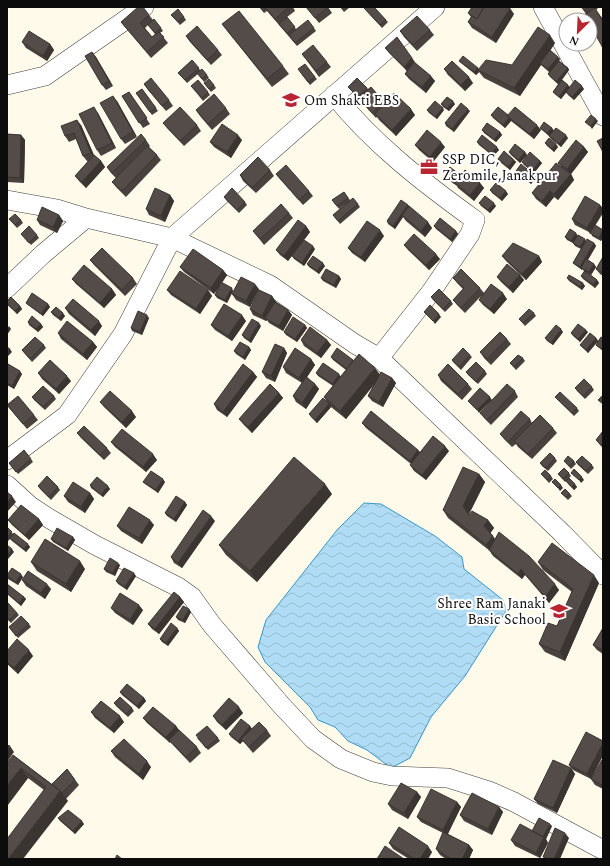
<svg xmlns="http://www.w3.org/2000/svg" width="610" height="866" font-family="Spectral,serif">
  <style>
    .water { fill: url(#water-waves); stroke: #3895cb }
    .lines { fill: none; stroke-linecap: round; stroke-linejoin: round }
    .minor-casing { stroke: #3f3f3f; stroke-width: 20 }
    .minor { stroke: #fff; stroke-width: 19 }
    .wall { fill: #48413e; fill-rule: evenodd }
    .shaded-wall { fill: #3b3532 }
    .building { fill: #544c48; stroke: #3b3532 }
    .labels { text-anchor: middle; dominant-baseline: central; stroke-width: 4; stroke-linejoin: round; paint-order: stroke }
    .poi-label { font-size: 14px; fill: #0c0c0c; stroke: #fff; text-anchor: start }
  </style>
  <defs>
    <pattern id="water-waves" width="16" height="10" patternUnits="userSpaceOnUse"><rect width="16" height="10" fill="#b0ddf5"/><path d="M0 5q4-4 8 0t8 0" fill="none" stroke="#96bcd1"/></pattern>
  </defs>
  <rect width="100%" height="100%" fill="#fffaea"/>
  <path class="water" d="M364,503L381,504L435,536L462,557L464,569L503,600L506,611L465,676L431,717L410,758L391,768L367,750L348,741L335,727L318,720L310,707L265,662L258,647L266,620L337,530Z"/>
  <g class="lines">
    <g class="minor-casing">
      <path id="minor" d="M543,7L603,116
        M7,85L45,76L144,7
        M334,95C373,144 425,184 475,220L470,234L431,292L379,358
        M7,200L57,209L86,218L172,238L270,285L355,344L379,358L562,533L603,575
        M7,288L43,254L86,218
        M7,460L67,415L123,334L172,238L435,7
        M7,485L30,506L50,519L95,545L178,587L192,597L212,625L282,706L313,739L341,759L373,772L392,776L448,778L489,791L514,802L603,850"/>
    </g>
    <use href="#minor" class="minor"/>
  </g>
  <path class="wall" d="M259,7H293L295,11L287,17L296,29L314,28L316,31L297,46L267,11L264,13Z
    M306,7H328L332,13L319,23Z
    M340,7H350L344,12Z
    M363,7L386,20L388,22L382,28Z
    M581,7H599L596,10L603,19V48L586,14Z
    M468,13L514,14L496,43L472,28L468,22L471,17Z
    M149,15L153,20L161,28L163,31L160,33L168,43L151,58L125,27L121,22ZM148,25L155,34L152,37L145,28Z
    M171,15L184,17L186,20L180,25Z
    M222,24L283,66L289,74L272,87L228,32Z
    M430,30L434,35L417,51L404,37L400,31Z
    M186,36L218,50L222,55L211,65L190,42Z
    M22,42L50,44L54,50L47,61L26,48Z
    M555,43L550,51L560,59L559,61L568,68L569,70L562,80L570,87L584,89L574,100L568,95L566,92L561,99L555,94L553,92L558,84L550,77L548,74L549,72L541,65L520,96L484,78L479,72L476,75L461,63L459,61L478,68L479,69L512,65Z
    M385,48L412,58L416,64L435,81L426,93L409,79L405,74L407,71L389,53Z
    M92,52L96,57L113,86L106,90L102,85Z
    M302,54L327,62L331,67L319,77Z
    M192,60L200,70L207,75L209,78L204,82L198,74L187,83L178,73Z
    M444,69L473,83L465,91L448,75Z
    M300,72L315,77L317,79L310,85Z
    M204,83L214,85L216,88L211,92Z
    M144,84L169,100L173,106L166,111L148,90Z
    M191,86L208,92L210,95L203,101Z
    M348,87L367,88L368,89L371,87L385,103L415,115L396,136L379,120L377,117L376,118Z
    M142,89L158,111L152,115L136,93Z
    M129,92L150,124L143,128L122,96Z
    M117,101L137,137L125,144L121,139Z
    M441,104H455L449,111L443,107Z
    M226,108L230,114L212,130L200,116L196,110Z
    M427,110H444L437,119L429,113Z
    M470,111L454,132L446,126L445,123Z
    M98,113L116,148L101,156L97,150Z
    M491,115H508L541,130L534,139L511,121L505,128L493,118Z
    M163,123L197,125L201,131L184,146L167,128Z
    M81,125L94,155L101,161L105,167L86,188L79,181L75,176L88,161H87L83,156L76,139L69,142L65,136Z
    M540,128H552L554,131L549,136L542,130Z
    M482,130L500,132L502,135L496,142L484,133Z
    M7,134L21,135L25,140L24,183L7,182Z
    M549,136L568,138L561,147L551,139Z
    M146,140L150,146L149,147L157,155L161,160L126,197L116,187L112,182L116,178L111,173L107,167Z
    M242,140L231,158L214,147L210,142Z
    M477,142L499,150L493,156L479,145Z
    M545,143L558,147L554,152L547,146Z
    M415,145L445,147L433,162L419,150Z
    M584,147L588,152L571,174L574,180L558,200L554,197L546,207L536,199L532,193L561,166L558,163Z
    M509,152H525L527,155L520,163L511,155Z
    M498,159L514,160L516,162L510,170L500,162Z
    M540,161L542,163L534,173L524,165L522,162Z
    M270,170L274,176L256,193L243,181L240,175Z
    M516,171L536,177L531,184L518,173Z
    M276,174L309,191L313,196L303,205L280,179Z
    M444,175H461L480,183L484,188L474,201L458,188L457,186L446,178Z
    M490,190L508,194L502,201L492,193Z
    M344,192L350,200L358,204L360,207L340,224L333,215L347,203L339,209L332,200Z
    M170,195L174,201L165,222L149,215L146,209Z
    M224,197L245,202L247,205L239,213L226,200Z
    M479,203L496,206L490,213L481,206Z
    M408,205L432,228L425,237L406,221L403,217L395,229L388,224L387,221Z
    M289,213L293,218L264,245L257,236L253,231Z
    M59,215L63,221L57,233L40,225L37,220Z
    M9,219L21,220L23,223L17,228Z
    M572,219L595,226L603,230V237L601,241L592,236L591,233L575,225Z
    M306,226L310,232L288,261L280,255L276,250Z
    M434,226L456,231L458,234L452,242L436,229Z
    M21,234L37,235L39,238L31,245Z
    M577,235L586,241L594,243L596,246L588,260L594,264L596,267L591,275L588,273L597,280L599,283L595,288L583,279L581,276L584,271L582,269V270L575,265L573,263L581,249L575,246L573,243L567,240L565,237Z
    M384,236L365,262L352,253L348,248Z
    M404,245L440,259L429,270L408,250Z
    M315,249L304,266L294,259L292,256Z
    M502,256H539L542,262L526,280L506,261Z
    M603,257V276L600,274L596,269Z
    M90,260L133,278L137,284L125,296L94,265Z
    M307,264L325,266L319,274L309,267Z
    M180,267L223,270L227,275L222,283L233,291L227,303L217,298L215,295L218,288L214,294L184,272Z
    M520,275L524,280L513,293L501,282L497,277Z
    M339,276L341,279L336,288L323,281L321,278Z
    M453,278L480,288L484,293L507,299L494,314L483,305L479,300L481,296L465,313L457,305L453,300L463,289L457,283Z
    M567,278L585,286L582,290L569,281Z
    M72,279L112,289L116,295L104,308L76,284Z
    M259,289L250,307L236,300L232,294Z
    M167,290H208L212,296L200,314L171,295Z
    M272,296L276,302L288,310L292,315L283,331L269,323L267,320L266,321L253,315L250,309Z
    M431,297L451,301L453,304L445,312L433,300Z
    M7,301L20,306L22,309L17,314L7,304Z
    M26,303L48,304L50,307L43,316L28,305Z
    M65,308L102,326L95,336L69,314Z
    M51,312L65,316L61,321L53,315Z
    M534,313L536,316L525,326L519,319Z
    M149,318L142,335L132,331L131,328Z
    M246,321L232,341L215,330L211,325Z
    M28,322L41,324L43,327L38,332L29,325Z
    M305,325L307,328L297,342L286,335L284,332Z
    M261,326L251,343L244,338L242,335Z
    M563,332L553,345L547,341L545,338Z
    M588,332L580,342L573,336L571,333Z
    M58,333L93,342L97,347L87,360L61,339Z
    M596,338L598,341L603,338V351L598,347L596,345L598,341L588,353L580,345Z
    M507,339L511,344L491,365L484,358L480,352Z
    M301,340H327L331,345L321,358L304,346Z
    M44,345L46,348L32,362L22,350Z
    M249,347L251,350L245,360L236,354L234,351Z
    M284,348L287,353L275,382L266,378L262,372Z
    M470,355L472,357L461,370L453,362L452,360Z
    M331,357L353,360L354,361L380,375L392,378L396,383L383,407L372,401L368,396L376,382L346,419L331,407L317,423L311,417L309,414L327,402L324,397L333,386L318,376L316,373L341,376L346,370L333,360Z
    M523,358L525,361L516,370L510,363Z
    M311,359L315,365L307,377L315,384L319,389L306,409L296,402L293,396L302,383L286,373L283,367Z
    M7,366L22,374L14,389L7,385Z
    M485,371L487,374L478,384L468,375L466,372Z
    M253,372L257,377L227,417L217,410L214,404Z
    M38,373L71,381L59,394L42,379Z
    M438,375L468,384L472,389L462,400L441,381Z
    M592,387L594,390L585,399L577,391L575,388Z
    M515,391L518,397L491,425L484,418L480,413Z
    M279,393L283,398L252,433L243,424L239,419Z
    M54,396L56,399L45,410L34,400L32,397Z
    M555,397L577,408L579,411L574,416Z
    M100,402L136,417L126,428L104,407Z
    M7,405L34,415L38,420L27,429Z
    M530,419L532,423L553,428L557,433L532,459L518,447L516,444L512,447L504,439L500,434Z
    M362,423L418,450L420,452L449,451L426,480L414,471L410,465L411,464L366,428Z
    M603,431V448L600,445L596,440Z
    M77,433L107,448L111,453L104,460L81,438Z
    M111,442L157,460L146,472L115,447Z
    M555,458L557,461L548,471L542,466L540,463Z
    M31,459L33,462L18,474L9,463Z
    M564,461H574L576,464L571,469Z
    M576,462L592,465L594,468L588,474L578,465Z
    M569,473L571,476L569,478L577,487L574,490L568,484L566,481L568,479L565,482L558,474Z
    M479,474L485,482L469,514L470,515L488,520L494,528L490,533L495,539L559,590L549,603L525,575L522,579L493,556L490,551L448,518L443,510Z
    M541,474L551,476L553,479L549,483Z
    M143,482H165L158,493L145,484Z
    M90,485L110,489L103,497L91,488Z
    M38,486L58,487L60,490L51,500L40,489Z
    M90,493L94,499L85,513L68,502L64,496Z
    M561,493L570,494L572,496L568,500Z
    M332,494L257,582L226,555L219,545Z
    M185,502L187,505L176,522L167,516L165,513Z
    M39,519L43,525L29,540L12,525L8,520Z
    M215,521L182,568L174,563L171,557Z
    M154,525L142,544L121,531L117,526Z
    M7,527L13,534L30,547L26,552L12,541L10,539L7,542Z
    M73,537L75,540L68,551L53,542L51,539Z
    M31,562L85,569L71,592L37,571Z
    M538,562L599,583L565,661L545,652L539,644L557,626L572,592L543,570Z
    M120,565L115,576L106,572L104,569Z
    M7,575L23,577L18,585L8,579L7,577Z
    M136,576L127,590L118,584L116,581Z
    M22,580L51,589L45,599L26,586Z
    M7,584L24,597L26,599L21,606L7,594Z
    M180,597L184,602L159,634L152,629L148,624Z
    M7,602L19,615L11,623L7,619Z
    M111,608L143,610L133,625L115,613Z
    M191,612L185,623L178,620L176,617Z
    M29,624L31,627L18,638L9,627Z
    M177,628L179,631L168,646L162,642L160,639Z
    M603,628V654L597,650L593,645Z
    M7,651L33,656L18,674L7,664Z
    M120,692L144,698L146,701L139,709L122,695Z
    M114,703L132,708L134,711L128,717L116,706Z
    M91,712L124,722L114,733L95,718Z
    M243,713L226,730L217,722L213,716Z
    M143,718L176,726L179,730L197,747L201,753L190,763L173,745L170,742V743L147,723Z
    M250,726L252,729L267,730L271,736L253,753L243,741L240,744L231,737L229,734Z
    M197,738H218L220,741L208,750Z
    M603,741L591,779L573,770L569,765Z
    M111,751L151,767L143,780L115,757Z
    M13,755L52,784L67,769L79,785L66,799L68,801L44,790L28,778L7,806Z
    M603,760V789L595,785L591,779Z
    M571,768L575,774L557,813L538,804L534,799Z
    M417,792L421,797L408,819L392,810L388,804Z
    M457,802L461,807L448,834L469,845L473,850L469,859H446L440,855L436,849L443,833L421,822L417,817Z
    M499,807L503,812L492,835L464,821L460,815Z
    M58,818L84,824L75,834L60,821Z
    M552,826L546,839L548,843L540,858L515,846L511,840L532,831Z
    M389,843L432,852L428,859H409L393,849Z"/>
  <path class="shaded-wall" d="M510,8L514,14L496,43L492,37Z
    M550,35L555,43L541,64L540,63L541,65L520,96L514,88Z
    M50,44L54,50L47,61L43,56Z
    M92,52L96,57L113,86L109,81Z
    M558,57L560,59L550,72L548,69Z
    M412,58L416,64L408,73L404,67Z
    M478,68L480,71L478,70L479,72L476,75L474,72Z
    M568,68L569,70L558,84L556,82Z
    M431,76L435,81L426,93L422,87Z
    M469,77L473,83L465,91L461,85Z
    M568,85L570,88L561,99L559,97Z
    M582,86L584,89L574,100L572,97Z
    M113,96L117,101L137,137L133,132Z
    M453,101L455,104L449,111L447,109Z
    M94,107L98,113L116,148L112,143Z
    M443,108L444,110L437,119L435,117Z
    M411,109L415,115L396,136L392,130Z
    M468,109L470,111L454,132L452,129Z
    M509,118L511,121L505,128L503,125Z
    M596,119L598,121L592,129L590,126Z
    M77,120L81,125L95,158L91,153Z
    M537,125L541,130L534,139L530,134Z
    M552,128L554,131L549,136L547,133Z
    M500,132L502,135L496,142L494,140Z
    M21,135L25,140L24,183L20,178Z
    M238,135L242,140L231,158L227,152Z
    M566,135L568,138L561,147L559,144Z
    M441,142L445,147L433,162L430,157Z
    M556,144L558,147L554,152L552,149Z
    M497,147L499,150L493,156L491,154Z
    M584,147L588,152L571,174L574,180L558,200L554,194L570,174L567,169Z
    M525,152L527,155L520,163L518,160Z
    M514,160L516,162L510,170L508,167Z
    M101,161L105,167L86,188L82,182Z
    M540,161L542,163L534,173L532,171Z
    M534,175L536,177L531,184L529,181Z
    M480,183L484,188L474,201L470,195Z
    M506,191L508,194L502,201L500,198Z
    M550,191L554,197L546,207L542,201Z
    M170,195L174,201L165,222L161,216Z
    M494,203L496,206L490,213L488,210Z
    M408,205L410,207L402,215L403,217L395,229L393,226Z
    M600,205L603,208V213L590,234L587,228Z
    M59,215L63,221L57,233L53,227Z
    M428,222L432,228L425,237L421,231Z
    M306,226L310,232L288,261L284,256Z
    M380,230L384,236L365,262L361,257Z
    M456,231L458,234L452,242L450,239Z
    M603,231V237L601,241L599,238Z
    M576,233L578,236L573,243L571,241Z
    M585,239L586,242L582,250L580,247Z
    M594,243L596,246L583,268H581L582,269V270L580,267Z
    M313,246L315,249L304,266L302,263Z
    M436,254L440,259L429,270L426,265Z
    M539,256L542,262L526,280L522,274Z
    M323,263L325,266L319,274L317,271Z
    M594,264L596,267L591,275L589,272Z
    M223,270L227,275L214,294L211,288Z
    M520,275L524,280L513,293L509,287Z
    M339,276L341,279L336,288L334,285Z
    M597,280L599,283L595,288L593,285Z
    M583,283L585,286L582,290L580,287Z
    M255,284L259,289L250,307L246,301Z
    M232,288L233,291L227,303L225,300Z
    M112,289L116,295L104,308L100,303Z
    M208,290L212,296L200,314L196,309Z
    M503,293L507,299L494,314L490,309Z
    M272,296L276,302L267,319L265,318L267,320L266,321L262,316Z
    M48,304L50,307L43,316L41,314Z
    M20,306L22,309L17,314L15,311Z
    M288,310L292,315L283,331L279,326Z
    M63,313L65,316L61,321L59,318Z
    M439,314L441,317L435,324L433,321Z
    M147,315L149,318L142,335L140,332Z
    M242,315L246,321L232,341L228,336Z
    M99,321L102,326L95,336L91,330Z
    M259,323L261,326L251,343L249,340Z
    M41,324L43,327L38,332L36,329Z
    M305,325L307,328L297,342L295,339Z
    M9,326L11,329L7,335V329Z
    M561,329L563,332L553,345L551,343Z
    M586,330L588,332L580,342L578,339Z
    M596,338L598,341L588,353L586,350Z
    M327,340L331,345L321,358L317,353Z
    M93,342L97,347L87,360L83,354Z
    M249,347L251,350L245,360L243,357Z
    M284,348L287,353L275,382L271,376Z
    M10,349L12,352L7,357V352Z
    M311,359L315,365L303,383L299,378Z
    M375,368L381,376L346,419L340,411Z
    M20,371L22,374L14,389L12,386Z
    M253,372L257,377L227,417L223,412Z
    M339,374L341,377L334,387L333,384Z
    M67,376L71,381L59,394L56,389Z
    M392,378L396,383L383,407L379,402Z
    M315,384L319,389L306,409L302,403Z
    M279,393L283,398L252,433L248,427Z
    M490,397L492,400L479,413L477,410Z
    M329,404L331,407L317,423L315,420Z
    M132,411L136,417L126,428L122,422Z
    M445,446L449,451L426,480L422,475Z
    M418,450L422,455L414,466L410,461Z
    M153,454L157,460L146,472L143,467Z
    M479,474L485,482L469,514L463,506Z
    M582,477L584,480L581,483L579,480Z
    M163,479L165,482L158,493L156,490Z
    M325,484L332,494L257,582L250,571Z
    M575,484L577,487L574,490L572,487Z
    M561,485L563,488L560,491L558,488Z
    M108,486L110,489L103,497L101,495Z
    M90,493L94,499L85,513L81,507Z
    M12,496L16,502L7,512V502Z
    M185,502L187,505L176,522L174,519Z
    M211,516L215,521L182,568L178,563Z
    M39,519L43,525L29,540L25,535Z
    M150,520L154,525L142,544L139,538Z
    M488,520L494,528L489,535L484,526Z
    M493,536L498,544L492,554L486,545Z
    M73,537L75,540L68,551L66,548Z
    M28,544L30,547L26,552L24,549Z
    M12,549L14,552L8,559L7,558V555Z
    M80,561L85,569L71,592L66,584Z
    M118,563L120,565L115,576L113,573Z
    M521,569L525,575L522,579L518,574Z
    M134,573L136,576L127,590L125,587Z
    M21,574L23,577L18,585L16,582Z
    M594,575L599,583L565,661L560,652Z
    M47,584L51,589L45,599L41,593Z
    M555,584L559,590L549,603L545,597Z
    M24,597L26,599L21,606L19,603Z
    M180,597L184,602L159,634L155,629Z
    M139,605L143,610L133,625L130,620Z
    M189,609L191,612L185,623L183,620Z
    M177,628L179,631L168,646L166,643Z
    M29,650L33,656L18,674L14,668Z
    M144,698L146,701L139,709L137,706Z
    M239,707L243,713L226,730L222,725Z
    M120,716L124,722L114,733L110,728Z
    M176,726L180,732L169,740L170,742V743L166,737Z
    M250,726L252,729L241,739L243,741L240,744L238,741Z
    M603,743V756L591,779L587,774Z
    M10,746L14,752L7,762V751Z
    M147,761L151,767L143,780L139,774Z
    M21,768L28,778L7,806V786Z
    M571,768L575,774L557,813L553,808Z
    M60,791L68,801L23,859H8Z
    M417,792L421,797L408,819L404,813Z
    M457,802L461,807L447,835L443,830Z
    M499,807L503,812L492,835L488,829Z
    M82,821L84,824L75,834L73,831Z
    M550,824L552,826L546,839L548,843L540,858L536,853Z
    M565,833L569,838L560,859H554Z
    M469,845L473,850L469,859H462Z
    M428,846L432,852L428,859H420Z"/>
  <path class="building" d="M138,7H143L149,15L140,23L152,37L159,32L164,37L147,52L121,22Z
    M265,7H289L275,19Z
    M306,7H328L315,18Z
    M363,7H374L386,20L380,25Z
    M472,7H484L477,19L468,13Z
    M484,7H508L510,8L492,37L468,22L472,16L477,19Z
    M581,7H588L584,10Z
    M595,8L602,20L603,19V48L590,25V20H587L584,15Z
    M178,9L184,17L178,22L171,15Z
    M239,11L283,66L267,79L222,24Z
    M417,16L430,30L413,45L400,31Z
    M287,17L295,27L287,33L279,24Z
    M154,19L161,28L155,33L148,25Z
    M308,20L314,28L295,43L289,35Z
    M197,26L218,50L207,60L186,36Z
    M538,27L550,35L514,88L478,70L486,60L512,65Z
    M29,31L50,44L43,56L22,42Z
    M397,37L412,58L404,67L385,48Z
    M313,45L327,62L316,71L302,54Z
    M550,50L558,57L548,69L540,63Z
    M92,52L109,81L102,85L85,56Z
    M463,56L478,68L474,72L459,61Z
    M192,60L199,68L185,80L178,73Z
    M452,61L469,77L461,85L444,69Z
    M559,61L568,68L556,82L548,74Z
    M414,62L431,76L422,87L405,74Z
    M305,64L315,77L308,82L298,69Z
    M202,69L207,75L202,79L197,73Z
    M151,78L169,100L162,106L144,84Z
    M357,78L367,88L358,97L348,87Z
    M209,79L214,85L209,89L204,83Z
    M198,80L208,92L202,98L191,86Z
    M562,80L568,85L559,97L553,92Z
    M575,80L582,86L572,97L566,92Z
    M371,87L384,102L372,113L359,98Z
    M142,89L156,108L150,112L136,93Z
    M129,92L147,118L139,123L122,96Z
    M394,93L411,109L392,130L375,114Z
    M214,94L226,108L208,124L196,110Z
    M113,96L133,132L121,139L100,103Z
    M447,97L453,101L447,109L441,104Z
    M435,101L443,108L435,117L427,110Z
    M461,103L468,109L452,129L445,123Z
    M94,107L112,143L97,150L79,114Z
    M180,107L197,125L180,141L163,123Z
    M498,107L508,115L507,116L509,118L503,125L491,115Z
    M515,107L537,125L530,134L507,116Z
    M591,115L596,119L590,126L585,122Z
    M77,120L91,153L83,156L74,133L65,136L61,126Z
    M544,122L552,128L547,133L540,128Z
    M487,123L500,132L494,140L482,130Z
    M222,124L238,135L227,152L210,142Z
    M556,128L566,135L559,144L549,136Z
    M427,130L441,142L430,157L415,145Z
    M7,134L21,135L20,178L7,177Z
    M141,134L146,140L112,173L107,167Z
    M482,135L497,147L491,154L477,142Z
    M549,138L556,144L552,149L545,143Z
    M603,138V152L597,141Z
    M576,140L584,147L567,169L558,163Z
    M515,144L525,152L518,160L509,152Z
    M147,146L157,155L122,191L112,182Z
    M504,151L514,160L508,167L498,159Z
    M530,152L540,161L532,171L522,162Z
    M94,155L101,161L82,182L75,176Z
    M258,157L270,170L252,188L240,175Z
    M556,163L571,174L554,194L550,191L542,201L532,193Z
    M521,164L534,175L529,181L516,171Z
    M286,165L309,191L299,200L276,174Z
    M450,167L460,175L455,183V184L444,175Z
    M465,170L480,183L470,195L455,183Z
    M496,183L506,191L500,198L490,190Z
    M155,188L170,195L161,216L146,209Z
    M232,188L245,202L237,210L224,197Z
    M344,192L348,198L337,206L332,200Z
    M485,196L494,203L488,210L479,203Z
    M585,196L600,205L587,228L572,219Z
    M353,198L358,204L338,221L333,215Z
    M401,200L408,205L393,226L387,221Z
    M281,204L289,213L260,239L253,231Z
    M409,206L428,222L421,231L402,215Z
    M42,207L59,215L53,227L37,220Z
    M15,214L21,220L15,225L9,219Z
    M440,218L456,231L450,239L434,226Z
    M298,220L306,226L284,256L276,250Z
    M367,221L380,230L361,257L348,248Z
    M595,225L603,230L599,238L590,233Z
    M29,226L37,235L29,243L21,234Z
    M570,229L576,233L571,241L565,237Z
    M414,234L436,254L426,265L404,245Z
    M578,235L585,239L580,247L573,243Z
    M587,239L594,243L580,267L573,263Z
    M304,240L313,246L302,263L292,256Z
    M513,243L539,256L522,274L502,256Z
    M102,248L133,278L122,290L90,260Z
    M193,249L223,270L211,288L180,267Z
    M313,256L323,263L317,271L307,264Z
    M603,257V273L596,269Z
    M586,259L594,264L589,272L581,268Z
    M507,264L520,275L509,287L497,277Z
    M84,265L112,289L100,303L72,279Z
    M326,269L339,276L334,285L321,278Z
    M461,269L480,288L461,308L453,300L464,288L453,278Z
    M180,271L208,290L196,309L167,290Z
    M585,271L597,280L593,285L581,276Z
    M569,275L583,283L580,287L567,278Z
    M241,277L255,284L246,301L232,294Z
    M221,282L232,288L225,300L215,295Z
    M491,284L503,293L490,309L479,300Z
    M439,289L451,301L443,309L431,297Z
    M259,290L272,296L262,316L250,309Z
    M32,293L48,304L41,314L26,303Z
    M11,297L20,306L15,311L7,304V301Z
    M73,299L99,321L91,330L65,308Z
    M275,302L288,310L279,326L265,318Z
    M224,304L242,315L228,336L211,325Z
    M430,305L439,314L433,321L424,312Z
    M56,307L63,313L59,318L51,312Z
    M529,309L534,313L523,323L519,319Z
    M138,311L147,315L140,332L131,328Z
    M32,316L41,324L36,329L28,322Z
    M293,317L305,325L295,339L284,332Z
    M252,319L259,323L249,340L242,335Z
    M67,321L93,342L83,354L58,333Z
    M578,324L586,330L578,339L571,333Z
    M556,325L561,329L551,343L545,338Z
    M310,327L327,340L317,353L301,340Z
    M500,332L507,339L487,359L480,352Z
    M590,333L596,338L586,350L580,345Z
    M35,337L44,345L30,359L22,350Z
    M601,337L603,338V350L596,345Z
    M240,342L249,347L243,357L234,351Z
    M275,344L284,348L271,376L262,372Z
    M7,347L10,349L7,352Z
    M295,348L311,359L299,378L283,367Z
    M337,348L353,360L347,369L331,357Z
    M463,348L470,355L459,367L452,360Z
    M359,354L375,368L340,411L324,397Z
    M518,355L523,358L514,367L510,363Z
    M50,360L67,376L56,389L38,373Z
    M476,362L485,371L476,382L466,372Z
    M323,363L339,374L333,384L316,373Z
    M8,364L20,371L12,386L7,383V366Z
    M243,364L253,372L223,412L214,404Z
    M448,364L468,384L458,394L438,375Z
    M381,372L392,378L379,402L368,396Z
    M306,377L315,384L302,403L293,396Z
    M584,379L592,387L583,396L575,388Z
    M270,384L279,393L248,427L239,419Z
    M507,384L515,391L487,420L480,413Z
    M43,386L54,396L43,407L32,397Z
    M480,388L490,397L477,410L468,401Z
    M110,391L132,411L122,422L100,402Z
    M560,392L577,408L572,413L555,397Z
    M603,395V404L598,400Z
    M18,396L34,415L23,424L7,405Z
    M323,398L329,404L315,420L309,414Z
    M371,411L418,450L410,461L362,423Z
    M521,411L530,419L508,442L500,434Z
    M540,415L553,428L528,454L514,441Z
    M84,426L107,448L100,455L77,433Z
    M122,429L153,454L143,467L111,442Z
    M603,431V446L596,440Z
    M433,436L445,446L422,475L410,465Z
    M24,450L31,459L16,472L9,463Z
    M550,453L555,458L546,468L540,463Z
    M568,456L574,461L569,466L564,461Z
    M582,456L592,465L586,471L576,462Z
    M294,457L325,484L250,571L219,545Z
    M463,467L479,474L463,506L469,515L472,511L488,520L484,526L493,536L486,545L443,510Z
    M564,468L569,473L563,479L558,474Z
    M574,469L582,477L579,480L571,473Z
    M545,470L551,476L547,480L541,474Z
    M151,471L163,479L156,490L143,482Z
    M47,476L58,487L49,497L38,486Z
    M97,477L108,486L101,495L90,485Z
    M569,478L575,484L572,487L566,481Z
    M555,479L561,485L558,488L552,482Z
    M73,482L90,493L81,507L64,496Z
    M565,489L570,494L566,497L561,493Z
    M7,492L12,496L7,502Z
    M176,496L185,502L174,519L165,513Z
    M21,505L39,519L25,535L8,520Z
    M129,507L150,520L139,538L117,526Z
    M203,510L211,516L178,563L171,557Z
    M7,527L12,532L7,538Z
    M57,528L73,537L66,548L51,539Z
    M499,532L529,556L555,584L545,597L521,569L518,574L489,550Z
    M14,533L28,544L24,549L10,538Z
    M45,539L80,561L66,584L31,562Z
    M552,543L594,575L560,652L539,644L548,623L557,626L573,589L538,562Z
    M7,545L12,549L7,555Z
    M110,558L118,563L113,573L104,569Z
    M12,568L21,574L16,582L7,576V575Z
    M124,568L134,573L125,587L116,581Z
    M28,571L47,584L41,593L22,580Z
    M7,584L24,597L19,603L7,593Z
    M174,592L180,597L155,629L148,624Z
    M120,593L139,605L130,620L111,608Z
    M7,602L17,613L9,620L7,618Z
    M183,606L189,609L183,620L176,617Z
    M21,616L29,624L16,636L9,627Z
    M171,623L177,628L166,643L160,639Z
    M603,628V650L593,645Z
    M17,639L29,650L14,668L7,662V651Z
    M127,684L144,698L137,706L120,692Z
    M120,697L132,708L126,714L114,703Z
    M229,698L239,707L222,725L213,716Z
    M101,701L120,716L110,728L91,712Z
    M153,707L176,726L166,737L143,718Z
    M241,719L250,726L238,741L229,734Z
    M259,722L267,730L249,747L241,739Z
    M207,726L218,738L206,748L196,735Z
    M179,730L197,747L186,757L169,740Z
    M586,732L603,741V743L587,774L569,765Z
    M124,739L147,761L139,774L111,751Z
    M7,745L10,746L7,751Z
    M13,755L60,791L8,859H7V839L46,787L21,768L7,786V763Z
    M553,760L571,768L553,808L534,799Z
    M602,760H603V786L591,779Z
    M67,769L75,780L62,793L60,791L52,784Z
    M401,783L417,792L404,813L388,804Z
    M431,789L457,802L443,830L417,817Z
    M472,793L499,807L488,829L460,815Z
    M68,810L82,821L73,831L58,818Z
    M539,818L550,824L543,837L532,831Z
    M520,824L544,837L536,853L511,840Z
    M399,827L428,846L420,859H414L389,843Z
    M555,828L565,833L554,859H548L543,857Z
    M443,832L469,845L462,859H451L436,849Z
    M385,846L404,859H377Z
    M117,855L122,859H115Z"/>
  <defs>
    <g id="school-bare" transform="scale(1.38)"><path d="M0-5L7-2L0 1L-7-2ZM-4 1L0 2.5L4 1V4Q0 6-4 4Z" fill="#b92632" stroke="#fff" stroke-width="2.5" paint-order="stroke"/></g>
    <g id="office-bare" transform="scale(1.38)"><path d="M-6-3h4V-5.5h4V-3h4V5H-6ZM-1-4.5V-3h2v-1.5ZM-6 0V1H6V0Z" fill="#b92632" stroke="#fff" stroke-width="2.5" paint-order="stroke"/></g>
  </defs>
  <g fill-rule="evenodd">
    <use href="#school-bare" x="291" y="100"/>
    <use href="#office-bare" x="429" y="167"/>
    <use href="#school-bare" x="559" y="611"/>
  </g>
  <g class="labels">
    <g class="poi-label">
      <text x="304" y="100">Om Shakti EBS</text>
      <text x="442" y="159">SSP DIC,<tspan x="442" dy="16">Zeromile,Janakpur</tspan></text>
      <text x="546" y="603" text-anchor="end">Shree Ram Janaki<tspan x="546" dy="16">Basic School</tspan></text>
    </g>
  </g>
  <rect width="610" height="866" fill="none" stroke="#0c0c0c" stroke-width="16"/>
  <g transform="translate(578 32) rotate(204)"><circle r="19" fill="#ffffff" stroke="#9e9e9e"/>
  <path d="M0-3L7 15L0 10L-7 15Z" fill="#b92632"/>
  <text y="-6" font-size="11" font-weight="bold" text-anchor="middle" fill="#0c0c0c">N</text>
  </g>
</svg>
